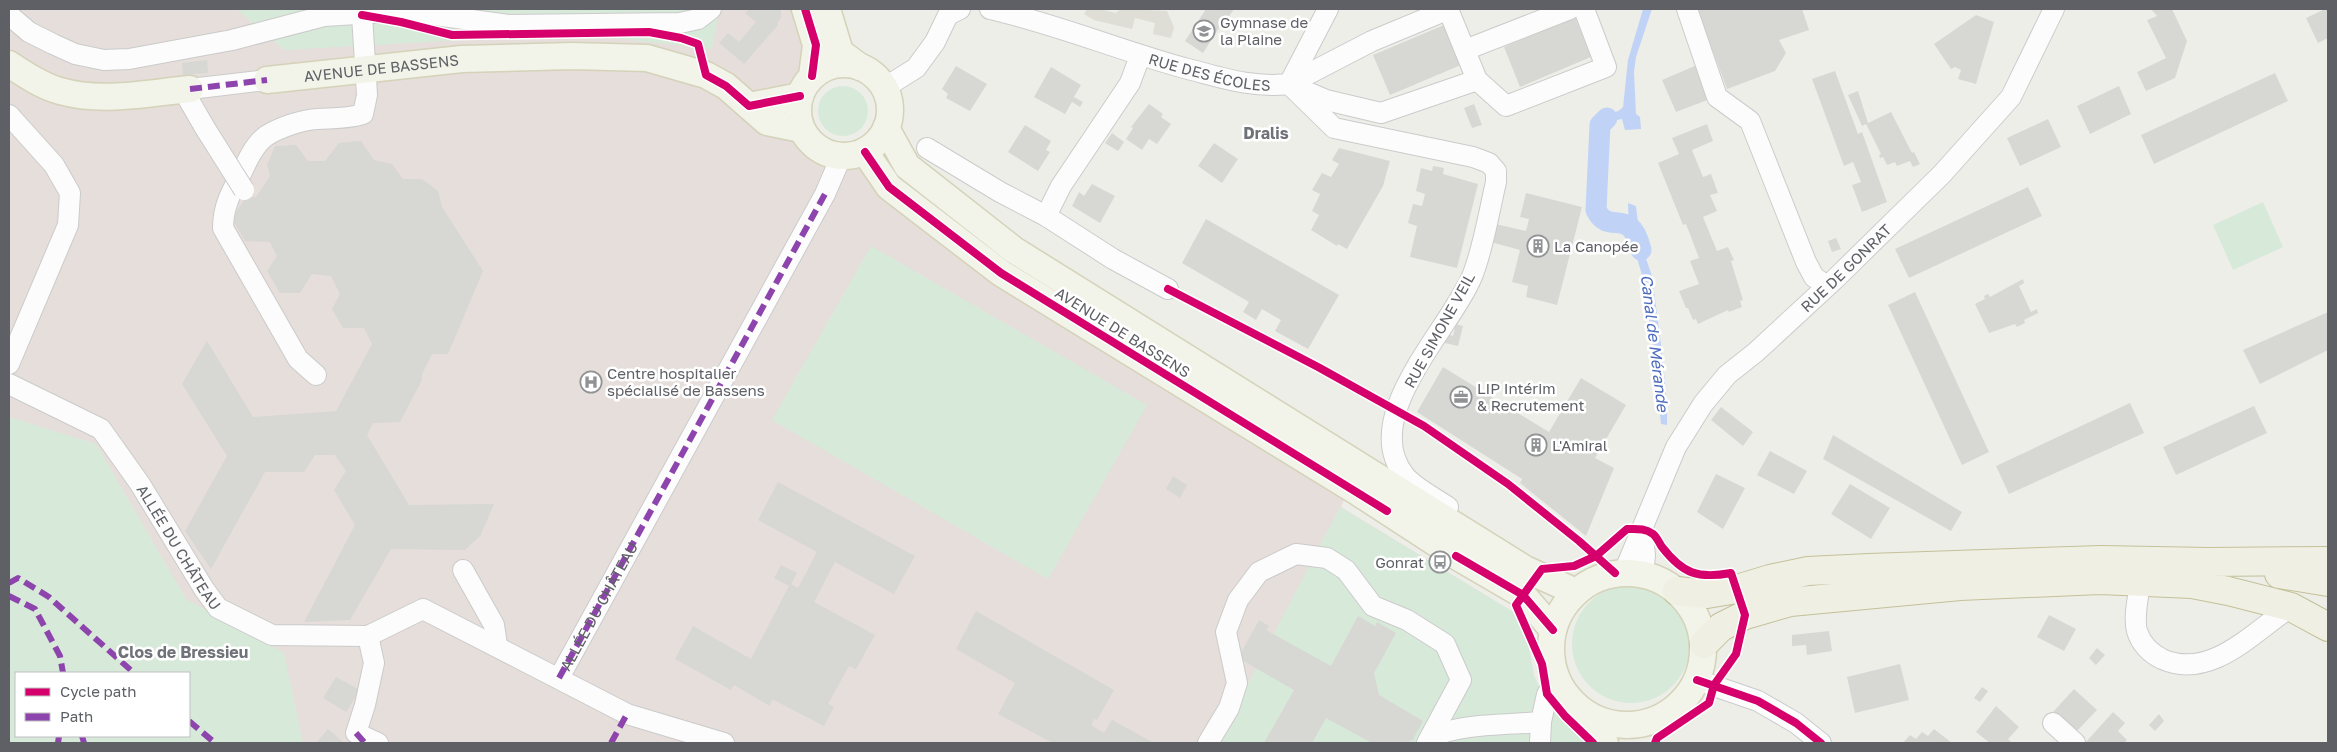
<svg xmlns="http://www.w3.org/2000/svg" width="2337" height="752" font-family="'Golos Text',sans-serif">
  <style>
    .education { fill: #deded7 }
    .medical { fill: #e6deda }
    .green { fill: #d7e9d9; fill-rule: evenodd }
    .water { fill: #c0d3f6 }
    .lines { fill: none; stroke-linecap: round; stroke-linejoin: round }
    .canal { stroke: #c0d3f6; stroke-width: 21 }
    .building { fill: #d7d7d4 }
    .minor-casing { stroke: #cbcbcb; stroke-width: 22 }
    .major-casing { stroke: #d4d2b8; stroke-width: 29 }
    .highway-casing { stroke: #c4c098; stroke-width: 30 }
    .minor { stroke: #fcfcfc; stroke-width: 20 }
    .major { stroke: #f2f3e9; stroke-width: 26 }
    .highway { stroke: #efefe3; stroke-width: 28 }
    .minor-bridge-casing { stroke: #cbcbcb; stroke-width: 22; stroke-linecap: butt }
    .minor-bridge { stroke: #fcfcfc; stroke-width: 20 }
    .quiet { stroke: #8e44ad; stroke-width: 6; stroke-dasharray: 12 6; stroke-linecap: butt }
    .cycleway-casing { stroke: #fff; stroke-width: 11 }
    .cycleway { stroke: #d6006c; stroke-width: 8 }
    .labels { text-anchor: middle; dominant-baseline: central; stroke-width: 5; stroke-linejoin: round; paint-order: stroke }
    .poi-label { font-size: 15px; fill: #5e6066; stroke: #fff; text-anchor: start }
    .street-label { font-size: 15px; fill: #5e6066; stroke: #fff }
    .neighbourhood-label { font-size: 16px; font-weight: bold; fill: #6f7278; stroke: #fff }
    .water-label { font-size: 16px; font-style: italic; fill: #4e6dbe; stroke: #fff }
  </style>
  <rect width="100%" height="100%" fill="#eeeee9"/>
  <path class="education" d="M1087,9H1099L1116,13L1121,9L1167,11L1174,27L1171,38L1153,34L1155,23L1135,18L1132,29L1094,20L1084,14Z"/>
  <path class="medical" d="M9,9H805L816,45L800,96L797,112L801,129L810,143L827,154L841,157L853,156L882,179L1348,491L1341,507L1515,613L1551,743H220L189,673L9,628Z"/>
  <path class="green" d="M236,9H719L712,49L575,34L284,50Z
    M818 111a25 25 0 1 1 50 0a25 25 0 1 1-50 0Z
    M2263,202L2283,247L2233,270L2213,225Z
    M871,246L1147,405L1048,579L772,420Z
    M9,417L96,444L186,599L284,653L303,743H9ZM16,673H189V736H16Z
    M1340,507L1515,613L1526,631L1534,675L1546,702L1592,743H1217Z
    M1572 644a59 59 0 1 1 118 0a59 59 0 1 1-118 0Z"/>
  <path class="water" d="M1643,9H1652L1636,57L1634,72L1636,114L1640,117L1641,129L1625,130L1622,119L1606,122L1603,125V147H1600L1597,124C1608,111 1616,115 1623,107L1628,60Z
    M1628,203L1636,206L1640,241L1652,276L1662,352L1667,404V425L1661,424L1653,344L1642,275L1629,231Z"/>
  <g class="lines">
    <path class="canal" d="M1607,118L1600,125L1596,210C1609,237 1630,204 1641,250"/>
  </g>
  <path class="building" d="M749,9H781V18L777,23L778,25L744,64L719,43L728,33L739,42L756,22L745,13Z
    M1206,9H1234L1226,21L1224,20L1203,53L1185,41Z
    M1697,9H1802L1809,30L1779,40L1786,53L1775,71L1727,89Z
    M2151,9H2172L2187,41L2175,78L2146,91L2137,72L2166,58L2147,20L2157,16Z
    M2325,9H2328V38L2318,43L2306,18Z
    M1976,15L1994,22L1976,84L1958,79L1961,70L1955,67L1951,69L1934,44Z
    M1575,17L1591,57L1520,87L1504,47Z
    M1444,25L1461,65L1390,95L1373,55Z
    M207,60L208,73L183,75L182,63Z
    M1697,65L1710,99L1676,112L1662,80Z
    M956,66L987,84L970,111L946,98L948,94L942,89Z
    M1051,67L1081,85L1074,97L1083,102L1080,107L1072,102L1065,114L1034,97Z
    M1835,71L1858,134L1862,132L1887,202L1862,212L1852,185L1861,182L1853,162L1844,166L1812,79Z
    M2275,73L2288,101L2154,164L2141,135Z
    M2119,86L2131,114L2090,134L2077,106Z
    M1858,91L1868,123L1891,112L1912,153L1914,152L1920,164L1913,167L1910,161L1897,166L1895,162L1887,165L1883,157L1880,158L1879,155L1881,154L1866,124L1862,126L1848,95Z
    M1149,104L1163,114L1161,117L1171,124L1157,144L1149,139L1142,150L1126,139L1133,128L1131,127Z
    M1474,104L1482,125L1472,128L1464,108Z
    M2048,119L2061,147L2020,166L2007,138Z
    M1707,124L1713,141L1692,150L1703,177L1711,174L1718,193L1710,195L1717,211L1703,217L1717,251L1728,247L1734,260L1731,261L1743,300L1740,301L1742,307L1729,312L1728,310L1698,324L1696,319L1693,320L1688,308H1686L1679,291L1699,284L1690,261L1699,258L1686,224L1683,225L1658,163L1679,154L1672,138Z
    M1025,125L1051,141L1046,150L1050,152L1038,171L1008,152Z
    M1112,133L1124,142L1118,151L1105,143Z
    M361,141L374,160L392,164L403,179H422L438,191L442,207L483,271L448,354H432L422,374V380L400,422L373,423L367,435L409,505L494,504L480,536L465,550L391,549L350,620L304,622L355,525L334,490L346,471L335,455H315L304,472H265L211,569L185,531L227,456L182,384L207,341L253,417L336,411L372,344L364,328H343L332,309L340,294L331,276L312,274L300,293H280L267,271L277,256L270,242L245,241L232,219L245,198L256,197L270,176L267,165L275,146L296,145L308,161H325L339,143Z
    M1214,143L1238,159L1222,183L1198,166Z
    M1339,148L1390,161L1383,186L1347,249L1338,244L1337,246L1311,230L1319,215L1312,211L1320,194L1312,190L1322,173L1331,177L1339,164L1332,160Z
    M1433,166L1444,168L1443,174L1478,184L1457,268L1410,257L1417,226L1408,223L1413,204L1422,206L1425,194L1416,191L1421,168L1432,171Z
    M1092,184L1115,196L1100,223L1072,206L1079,192L1084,196Z
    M2028,187L2042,216L1909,278L1895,249Z
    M1526,193L1582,207L1557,305L1526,297L1528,286L1512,282L1520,250L1487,241L1491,223L1526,231L1529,219L1520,217Z
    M1206,219L1339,295L1308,349L1275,331L1281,320L1262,309L1256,320L1243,312L1249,302L1182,263Z
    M1836,238L1841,249L1832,252L1828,241Z
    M2023,279L2024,283L2019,286L2031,312L2037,309L2038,313L2024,320L2025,323L2017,327L2015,324L1989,333L1975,304L1985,299L1984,296L1988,294L1990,297Z
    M1915,292L1989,452L1962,465L1888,305Z
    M2328,312V350L2260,384L2243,350Z
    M1456,324L1463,326L1458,346L1445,343L1447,334L1453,336Z
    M1443,367L1549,432L1581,378L1626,405L1595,458L1614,468L1586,536L1520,483L1522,479L1417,412Z
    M2130,403L2144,433L2009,494L1996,466Z
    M2254,406L2267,433L2176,475L2163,447Z
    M1721,407L1753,432L1743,446L1711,420Z
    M1833,435L1962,512L1951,531L1823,459Z
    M1770,451L1807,471L1794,494L1757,475Z
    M1716,474L1745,488L1723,529L1697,512Z
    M1173,476L1187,485L1180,498L1166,489Z
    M778,482L915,556L894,594L835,562L814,602L875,635L856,669L849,666L828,704L834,707L824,726L772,699L770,706L734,685L731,690L675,659L693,626L751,659L789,586L774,578L781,565L797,573L791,584L798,588L817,552L758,520Z
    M1850,484L1890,508L1871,539L1831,514Z
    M976,611L1114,690L1097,720L1094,719L1091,725L1104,733L1112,720L1154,743H1053L998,714L1015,683L956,649Z
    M2049,615L2076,629L2064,651L2037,637Z
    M1358,616L1375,626L1377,622L1396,633L1374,673L1379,695L1423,721L1412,741L1410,740L1408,743H1372L1326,718L1312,743H1264L1294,690L1238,658L1259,620L1269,626L1266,630L1331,666Z
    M1829,631L1832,651L1807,655L1806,645L1792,646V635Z
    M2097,648L2105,655L2096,665L2089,658Z
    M1900,664L1909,700L1855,713L1847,677Z
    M336,677L360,690L346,712L323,698Z
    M1982,687L1988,691L1980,702L1974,698Z
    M2074,689L2097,710L2076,732L2053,712Z
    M1996,706L2019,727L2008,739L2012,743H1990L1976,732Z
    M2113,712L2125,723L2118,731L2127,740L2124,743H2087L2086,742Z
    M2159,714L2164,721L2155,731L2149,725Z
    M328,729L335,735L344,743H316Z
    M1934,729L1952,743H1903L1910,735L1916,739L1922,732L1928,736Z"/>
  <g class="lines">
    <g class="minor-casing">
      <g id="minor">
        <path id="s1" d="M990,9C1057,24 1121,51 1188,69C1223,78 1252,88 1289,84L1328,9"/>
        <path d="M1448,9L1477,80L1506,106L1606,67L1584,9"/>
        <path d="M1687,9L1717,97L1750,121L1806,262L1814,277L1827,286"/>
        <path d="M9,15L29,32L53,44L75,54L104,60L129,59L232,40L324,16L406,11L508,25L680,23L698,19L711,9"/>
        <path d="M1465,50L1570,9"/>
        <path d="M1289,84L1334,128L1473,157L1489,163L1496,171V182C1489,212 1484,245 1473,274C1452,328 1357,417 1405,476C1415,488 1435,498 1448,507"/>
        <path d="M1289,84L1372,41L1449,9"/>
        <path d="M884,88L916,68L935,42L948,15L960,9"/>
        <path d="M190,89L267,80"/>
        <path d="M1300,89L1326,100L1381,113L1477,80"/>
        <path d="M183,90L205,128"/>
        <path d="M9,115L54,165L70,193L68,225L9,364"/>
        <path d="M927,148L1000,192L1046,216L1113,259L1168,289"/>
        <path d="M1046,216L1061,186L1130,83L1140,56"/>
        <path d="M316,375L298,359L223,228C223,207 231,192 241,174C247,161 254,145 266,136C280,127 302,120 317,119C334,118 347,119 363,114L367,95L362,15"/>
        <path id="s2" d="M9,384L101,429L140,484L204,589L218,608L272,635L368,636L423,609L627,714L724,743"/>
        <path d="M1642,529L1645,555L1643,574"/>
        <path d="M463,570L494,625L497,645"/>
        <path id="s3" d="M1624,572L1676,447L1703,404L1727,375L1756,352L1834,280L1942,174L2011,97L2054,9"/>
        <path d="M2140,581C2139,596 2133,616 2137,631C2141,644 2150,653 2162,659C2211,681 2254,631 2291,607"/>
        <path d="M368,636L374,663L365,705L356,733L378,743"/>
        <path id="s4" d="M559,678L825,194L841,157"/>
        <path d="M1697,680L1758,701L1796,723L1821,743"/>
        <path d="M2053,723L2075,743"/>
        <path d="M1430,738C1458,723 1509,725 1541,722"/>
        <path d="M1208,743L1229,708L1237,683L1226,632L1238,600L1259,572L1296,554L1327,558L1346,570L1373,606L1407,620L1445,644L1461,680L1427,743"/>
        <path d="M1540,743L1541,722L1547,694L1560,685"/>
      </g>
    </g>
    <g class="major-casing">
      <g id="major">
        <path d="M805,9L816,45L812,76"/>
        <path d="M827,9L840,52L860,67"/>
        <circle cx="844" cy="110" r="46"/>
        <path d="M9,64C24,74 42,86 60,91C102,103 147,93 190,89"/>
        <path id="s5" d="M267,80L462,59L572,56L647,58L706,75L726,86L767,122L801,129"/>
        <path d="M749,106L800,96"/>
        <path d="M886,128L907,166L1014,250L1525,569L1576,592"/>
        <path d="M865,152L889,187L1001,273L1359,493L1456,556L1523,595L1553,630"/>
        <circle cx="1627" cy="649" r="76"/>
        <path d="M1585,713L1605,743"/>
      </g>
    </g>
    <g class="highway-casing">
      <path id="highway" d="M2279,574L2328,582
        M1677,591L1707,594L1737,589L1770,579L1808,571L1869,568L2101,560L2208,562L2328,561
        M1704,644L1721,627L1745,615L1790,602L1960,586L2100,580L2192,584L2228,591L2291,607L2328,627"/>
    </g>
    <use href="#minor" class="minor"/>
    <use href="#major" class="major"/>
    <use href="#highway" class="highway"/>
    <g class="minor-bridge-casing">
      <path id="minor-bridge" d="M205,128L244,190"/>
    </g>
    <use href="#minor-bridge" class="minor-bridge"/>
    <path class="quiet" d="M190,89L267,80
      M9,583L18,578L49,597L134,673
      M9,596L35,609L60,656L63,673
      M559,678L825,194
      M189,721L215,743
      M356,733L365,743
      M82,736L84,743
      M58,743L59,736
      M611,743L627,714"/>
    <g class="cycleway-casing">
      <path id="cycleway" d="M805,9L816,45L812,76
        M362,15L401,22L452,35L649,32L681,38L698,44L706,75L726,86L749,106L800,96
        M865,152L889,187L1001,273L1387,511
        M1168,289L1318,367L1424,426L1508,484L1579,541L1615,573
        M1456,556L1523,595L1553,630
        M1697,680L1758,701L1796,723L1821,743
        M1593,743L1565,716L1547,694L1542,664L1516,605L1542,569L1574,566L1596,556L1627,529C1637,529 1645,528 1653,534C1657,537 1659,543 1662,547C1683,574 1698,579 1731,573L1745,615L1736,654L1714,685L1709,703L1657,738L1655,743"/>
    </g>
    <use href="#cycleway" class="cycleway"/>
  </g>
  <defs>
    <g id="school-ring" transform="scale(1.125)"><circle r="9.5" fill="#fff" stroke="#909294" stroke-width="1.5"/><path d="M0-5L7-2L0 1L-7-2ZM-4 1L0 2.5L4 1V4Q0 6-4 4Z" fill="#909294"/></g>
    <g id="building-ring" transform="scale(1.125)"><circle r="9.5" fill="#fff" stroke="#909294" stroke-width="1.5"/><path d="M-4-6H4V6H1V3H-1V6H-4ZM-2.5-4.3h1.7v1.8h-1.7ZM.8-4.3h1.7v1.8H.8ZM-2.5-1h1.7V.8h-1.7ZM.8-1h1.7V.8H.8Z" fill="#909294"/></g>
    <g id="hospital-ring" transform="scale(1.125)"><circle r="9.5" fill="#fff" stroke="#909294" stroke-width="1.5"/><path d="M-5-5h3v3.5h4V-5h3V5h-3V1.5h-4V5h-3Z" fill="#909294"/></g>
    <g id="office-ring" transform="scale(1.125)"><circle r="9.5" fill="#fff" stroke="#909294" stroke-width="1.5"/><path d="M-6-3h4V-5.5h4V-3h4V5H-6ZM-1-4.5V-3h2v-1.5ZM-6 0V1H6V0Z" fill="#909294"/></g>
    <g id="bus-ring" transform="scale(1.125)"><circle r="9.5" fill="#fff" stroke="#909294" stroke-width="1.5"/><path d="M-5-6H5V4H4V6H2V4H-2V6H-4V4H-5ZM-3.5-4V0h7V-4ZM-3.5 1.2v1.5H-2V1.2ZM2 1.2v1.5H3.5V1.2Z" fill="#909294"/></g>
  </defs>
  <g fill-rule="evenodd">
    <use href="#school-ring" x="1204" y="31"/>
    <use href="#building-ring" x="1538" y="246"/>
    <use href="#hospital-ring" x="591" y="382"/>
    <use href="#office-ring" x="1461" y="397"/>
    <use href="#building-ring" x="1536" y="445"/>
    <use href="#bus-ring" x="1440" y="562"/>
  </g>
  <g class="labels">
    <g class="poi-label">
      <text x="1220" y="22">Gymnase de<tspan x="1220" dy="17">la Plaine</tspan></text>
      <text x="1554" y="246">La Canopée</text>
      <text x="607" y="373">Centre hospitalier<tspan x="607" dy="17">spécialisé de Bassens</tspan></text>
      <text x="1477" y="388">LIP Intérim<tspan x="1477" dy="17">&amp; Recrutement</tspan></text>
      <text x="1552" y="445">L'Amiral</text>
      <text x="1424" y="562" text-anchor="end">Gonrat</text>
    </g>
    <g class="street-label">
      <text stroke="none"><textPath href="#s5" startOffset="115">AVENUE DE BASSENS</textPath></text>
      <text stroke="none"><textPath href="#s1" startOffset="229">RUE DES ÉCOLES</textPath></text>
      <text stroke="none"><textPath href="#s3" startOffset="384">RUE DE GONRAT</textPath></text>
      <text transform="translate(1439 330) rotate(-61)">RUE SIMONE VEIL</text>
      <text transform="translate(1123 332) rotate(32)">AVENUE DE BASSENS</text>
      <text stroke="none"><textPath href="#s2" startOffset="244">ALLÉE DU CHÂTEAU</textPath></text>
      <text stroke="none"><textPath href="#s4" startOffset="82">ALLÉE DU CHÂTEAU</textPath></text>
    </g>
    <g class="neighbourhood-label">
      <text x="1266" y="133">Dralis</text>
      <text x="183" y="652">Clos de Bressieu</text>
    </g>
    <g class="water-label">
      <text transform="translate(1655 343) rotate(83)">Canal de Mérande</text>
    </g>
  </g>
  <rect width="2337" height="752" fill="none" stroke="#5e6066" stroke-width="20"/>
  <rect x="15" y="672" width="175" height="65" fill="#ffffff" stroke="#bfbfc2"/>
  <rect x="25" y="688" width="25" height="8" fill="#d6006c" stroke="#bfbfc2"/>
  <text x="60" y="697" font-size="15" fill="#5e6066">Cycle path</text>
  <rect x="25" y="713" width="25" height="8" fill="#8e44ad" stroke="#bfbfc2"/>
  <text x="60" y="722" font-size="15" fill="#5e6066">Path</text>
</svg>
